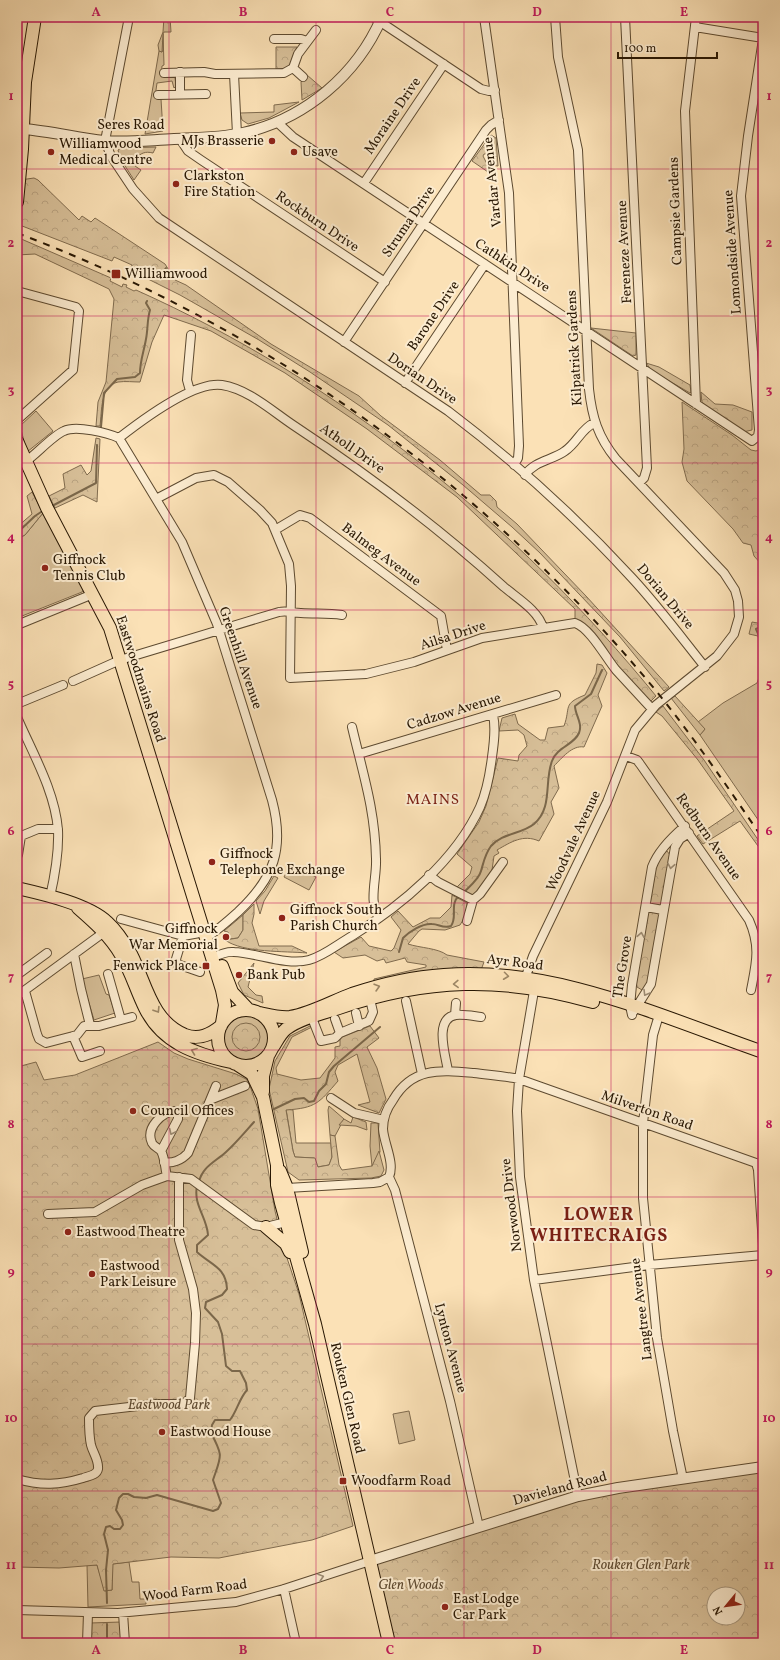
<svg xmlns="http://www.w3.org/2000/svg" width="780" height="1660" font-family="Vollkorn,serif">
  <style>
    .green { fill: #d7bf98; stroke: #806b4e }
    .forest { fill: url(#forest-crowns); stroke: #806b4e; fill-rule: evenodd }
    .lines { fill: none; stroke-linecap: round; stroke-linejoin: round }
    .stream { stroke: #7b674a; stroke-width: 2 }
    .minor-casing { stroke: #5d4a30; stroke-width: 10 }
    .tertiary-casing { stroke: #5d4a30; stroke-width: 12 }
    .primary-casing { stroke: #281703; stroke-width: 14 }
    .minor { stroke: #fcecd0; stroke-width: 8 }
    .tertiary { stroke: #fcecd0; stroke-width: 10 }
    .primary { stroke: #fbe1b6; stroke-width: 12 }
    .rail { stroke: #281703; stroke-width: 2; stroke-dasharray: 7 7; stroke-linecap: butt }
    .oneway { stroke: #9d8c74 }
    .oneway2 { stroke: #9c8665 }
    .grid { fill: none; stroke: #c2185b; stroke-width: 1; stroke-opacity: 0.55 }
    .poi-dot { fill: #8f2418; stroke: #fcecd0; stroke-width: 1.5 }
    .labels { text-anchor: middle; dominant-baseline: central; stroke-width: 4; stroke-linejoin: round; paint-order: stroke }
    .street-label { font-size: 14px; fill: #281703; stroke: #fcecd0 }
    .poi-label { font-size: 14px; fill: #281703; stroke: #fcecd0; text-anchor: start }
    .park-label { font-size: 14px; font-style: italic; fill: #5d4930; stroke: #fcecd0 }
    .neighbourhood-label { font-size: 15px; letter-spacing: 1px; fill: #7a1f14; stroke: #fcecd0 }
    .district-label { font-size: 18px; font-weight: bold; letter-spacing: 1px; fill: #7a1f14; stroke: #fcecd0 }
    .neatline { fill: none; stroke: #c2185b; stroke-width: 1.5 }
    .grid-label { font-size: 13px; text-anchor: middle; font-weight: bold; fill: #c2185b }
  </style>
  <defs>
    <pattern id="forest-crowns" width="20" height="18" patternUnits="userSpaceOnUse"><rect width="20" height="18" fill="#d7bf98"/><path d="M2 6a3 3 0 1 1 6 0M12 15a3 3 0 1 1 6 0" fill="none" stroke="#b9a381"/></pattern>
  </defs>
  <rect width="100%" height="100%" fill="#fbe1b6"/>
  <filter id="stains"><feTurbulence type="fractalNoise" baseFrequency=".005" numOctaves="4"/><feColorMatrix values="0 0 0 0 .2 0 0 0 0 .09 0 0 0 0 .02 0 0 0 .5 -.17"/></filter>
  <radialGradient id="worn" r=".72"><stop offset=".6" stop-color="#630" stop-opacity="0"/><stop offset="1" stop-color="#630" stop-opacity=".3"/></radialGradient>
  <path class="green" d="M163,34L164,65L162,66L161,77L173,76L175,78L176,86L174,88L172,81L157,83L155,97L161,99L163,131L145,134L159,51L162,52L163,50Z
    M299,102L269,118L248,124L242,120L240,113L274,112V105Z
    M156,147L153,153C145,151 141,153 135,159V166L141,170L134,180L120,158L118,150L121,148Z
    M36,411L53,431L27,452L20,426Z
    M43,513L84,589L82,592L17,618V539L25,535Z
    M763,667V827L700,735L705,729L698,722L723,703L757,683Z
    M291,864L316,877L309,890L284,877Z
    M243,915V930L238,938L229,939L228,932L224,931Z
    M99,975L106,994L109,995L115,1013L94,1020L82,979Z
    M223 1038a24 24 0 1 1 48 0a24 24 0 1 1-48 0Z
    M329,1106L344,1119L335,1136L330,1135L328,1110Z
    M286,1109L293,1110L296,1143H331L332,1157L329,1165L317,1167L314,1158L295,1157L293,1151Z
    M371,1123H378L380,1152L372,1166L370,1146Z
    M409,1411L415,1440L399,1444L393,1414Z
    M129,1562L132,1582H139L140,1599H146V1604L88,1607L87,1565H97L105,1591L112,1590V1564Z"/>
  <path class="forest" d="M164,17H170L171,32H164L163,34L162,52L159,51L158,45L163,32Z
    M276,47H297L289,68L276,69Z
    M307,75L322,88L302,100L301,82Z
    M491,135L496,138L498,166L491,165L487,154H484L483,156L489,168L488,172L472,161Z
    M17,160L20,180L34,178L38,180L79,220L82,216L91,222L95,218L165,264L175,280L186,285L271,344L359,396L381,416L440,460L481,495H490L496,501L497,507L517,524L586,596L669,687L664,691L620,637L540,553L512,527L463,485L388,425L310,372L259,340L180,295L130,270L132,265L114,257L112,261L17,224Z
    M19,238L111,278L110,281L122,287L123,284L127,285L126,287L134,291L136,290C339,381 516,524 656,696L651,701L648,700L575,621V609L457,497L367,429L285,373L211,331L164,315L152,342L140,382C134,382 125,381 118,382C100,386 102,411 100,426H96L98,402L106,382L114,299L109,289L35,254L17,255Z
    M591,328L636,333V355L633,356Z
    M646,363L659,367L690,385L691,392L690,393L652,371Z
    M701,392L715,404L733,405L752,412V430L743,432L702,404Z
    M682,402L732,435L751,450L756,451L763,448V566L754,556L751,545L743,543L733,529L687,481L682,462L684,449Z
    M96,438L100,439L97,502L83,495L55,508L49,496L65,488L63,474L81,465L87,475L91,471Z
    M32,492L43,513L25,535L17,539V527L32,514L27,496Z
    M752,622L763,624V656L758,636L749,634Z
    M597,664L602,665L607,673L598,695L602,706L584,747C572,745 562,758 554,766L559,788L551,802L554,814L539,841C523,834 511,842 497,850L499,853L494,856L492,870L473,898L456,888L470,874L472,867L457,854L479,822L486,806L498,758L518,761L519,755L527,746L524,735L518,730L499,731L502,718L515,714L518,724L540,740H545L548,728L564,726C571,707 562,704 585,695L596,673Z
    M675,696L705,729L700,735L671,698Z
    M663,706L704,760L763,847V853L740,821L703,844L697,836L734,811L698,760L662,716L656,712Z
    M667,851L670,855L662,906L650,904L657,862L664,852Z
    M274,876L278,878L264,901L260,914L256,901L265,891Z
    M452,895L467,903L466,915L460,925L445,930L422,929L419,931L408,944C420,948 438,948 447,955L484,962L481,970L416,972L374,982V979L426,967V965L407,962L405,958L386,963L384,959L377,961L365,955L343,958L334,952L361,937L369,946L391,951L394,948L401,930L391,917L398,911L413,927L430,918H440L451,907Z
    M254,904V914L252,923L259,946H292L307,953C285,951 243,953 225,940L238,938L243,930V915Z
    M647,911L660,913L647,988L642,990L637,987L635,982Z
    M254,963L248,987L256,995L262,996L263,1003L244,995L238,983Z
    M232 1037a14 14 0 1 1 28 0a14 14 0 1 1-28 0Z
    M310,1026L312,1027L292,1037L276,1068L277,1074L301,1080L320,1078L335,1058V1047L340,1046V1038L370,1026L379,1038L367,1047L377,1068L386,1099L379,1113L358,1105L370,1102L357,1054L338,1065L335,1072L338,1081C319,1103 316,1108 286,1110L293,1151L295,1157L315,1158L318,1167L329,1165L332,1157L330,1135L335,1136L339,1165L342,1170L372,1166L379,1151L384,1170L381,1176L371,1178L299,1180L288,1172L269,1089L275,1061L290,1036Z
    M158,1042L174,1053L188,1059L236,1074L246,1079L249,1083L258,1109L275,1211L286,1255L299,1294L353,1526L312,1540L219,1558L171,1557L113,1564L112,1590L104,1591L97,1565L59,1568L17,1567V1067L36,1062L44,1080L75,1075Z
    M353,1117L366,1122L367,1130L356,1126L339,1125L344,1119L351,1123Z
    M763,1467V1643H389L370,1561L578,1496ZM714,1594H738V1618H714Z
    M121,1622L123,1643H91L90,1623Z"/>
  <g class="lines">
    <path class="stream" d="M160,276L166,268
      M101,427L104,393L117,379L135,377L140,373C140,361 144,351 146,339C148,329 147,320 150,310L146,303L147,301
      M52,506L96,483L97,445
      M17,533L35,516L44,510
      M763,626L756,629L763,645
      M464,892C470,886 479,879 481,871C484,861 485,854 491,846C502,833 522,834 534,824C553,808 544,782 552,761C557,747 574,745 579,733C583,723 575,715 575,706L591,694L602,670
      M399,952L403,938C409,932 422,923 432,924C439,924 443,929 451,926C458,917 449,904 459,896
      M274,1109L295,1099L304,1098L309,1102L314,1101L319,1091L326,1084L329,1072L334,1066L380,1027
      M199,1182C202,1167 215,1162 226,1152C236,1143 245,1132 254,1122
      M107,1603L106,1570L108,1550L104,1534L106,1527L110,1526L114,1529H120L123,1525L122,1520L116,1510L119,1498L123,1494H128L134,1497L146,1498L157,1495L213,1511L218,1509L221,1503L213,1480C221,1456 224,1457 211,1433L212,1425L215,1420H230C237,1411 239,1399 247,1390L246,1383L240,1371H232L226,1366L222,1334L218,1322L205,1308L206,1302L222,1295L227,1289C226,1267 211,1265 197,1252V1245L208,1235C207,1217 193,1205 197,1186
      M107,1643V1624"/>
    <g class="minor-casing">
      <path id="minor" d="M129,17L105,141L111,156L133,189L159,218L448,411C514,461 576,517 632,578C658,606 681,637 705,667
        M373,17L481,89L489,91L495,90
        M484,17L509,193L519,446L518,458L514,465
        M625,17L647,468L644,478L639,483
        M696,17L685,111L696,404
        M695,27L763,38
        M274,39H301L307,41
        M293,68L303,77
        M180,72V94
        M164,73L204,72L215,74L284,73L293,68L298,54L316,30
        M234,74L237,134
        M158,95L206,94
        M277,122L293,137L752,441L758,436L759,430L741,196L748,136L763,39
        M180,139L188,151L201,160L385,282
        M364,183L444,64
        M17,291L76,307L79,311L73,370L17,420
        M344,342L486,130L491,125L499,120
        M405,383L485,264
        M190,391L187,380L191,335
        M119,438C142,420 194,381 222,385C248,389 272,411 293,425C367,474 438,527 504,587C517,598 539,611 543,628
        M25,462C37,454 52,436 64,431C76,425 108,433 119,438L182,542L217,624L272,800C285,849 274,878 238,912C228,921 218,930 207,937
        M525,475C534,461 553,460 565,451C577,443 581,429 594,423
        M156,499L196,478L214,475L228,482L260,510L272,523L289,564L291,586L290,678L366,674L414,662L482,638L575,623C590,628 606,658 616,670C628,683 640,696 652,709
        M275,530L300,515L310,518L441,616L447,650
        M17,625L93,594
        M73,681L120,660L279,612C287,610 293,613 301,613C315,614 328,613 342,615
        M17,704L63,685
        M17,717C32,752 55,791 58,830C59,853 55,875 50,897
        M352,727C363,774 375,809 376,859C377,878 368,902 379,918
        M359,754L556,695
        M626,756L637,760L640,764L749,920C761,947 756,964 751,990
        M18,855L21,836L38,829H58
        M429,875L438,882L473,900
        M646,907L663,910
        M121,919L183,936L205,932
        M467,921L473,900L480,894L503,862
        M183,936L176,959L177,964L200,972
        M74,954L81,989L90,1025
        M211,958C218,955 226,951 234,952C257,953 287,966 309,960C324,956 338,944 352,936C401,906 456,860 480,807C487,791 490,773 492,757C494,743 496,728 493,715
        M108,974L121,1020
        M17,975L47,953
        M524,982L533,956L607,802L635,730L656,705L717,656L734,634L739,617L738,601L735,590L724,573L616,459C598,437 592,417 589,389L578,150L558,57L555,17
        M535,985L519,1079L517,1111L520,1177L534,1280L578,1496
        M25,991L37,1034L39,1039L46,1043L77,1035L84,1026H99L132,1017
        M17,996L107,930
        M406,1001L422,1074
        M634,1011L651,984L675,847L680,839L689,833
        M356,1013L359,1026
        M455,1015L456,1003
        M632,1015L630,1006L632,985L652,867C658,851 672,837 685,826
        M659,1015L653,1035L643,1123V1198L657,1338L673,1431L683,1479
        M312,1018L321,1041L335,1038L340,1033L369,1021L373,1012L370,999L367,997
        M335,1019L340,1033
        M73,1036L82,1057L100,1051
        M448,1071C446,1057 433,1018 456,1015C463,1014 473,1016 481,1017
        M331,1098L354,1113L384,1120
        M212,1099L245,1086
        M161,1151L178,1119V1115L175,1111C162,1112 145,1128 152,1143C154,1147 159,1148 161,1151C165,1158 165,1169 167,1176
        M164,1162C172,1164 182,1160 188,1153L216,1086
        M389,1177L395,1190L450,1401L479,1527
        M287,1188L373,1183L380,1182L389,1177C395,1163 384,1144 383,1129C383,1119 387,1108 393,1100C412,1067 440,1070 474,1073C489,1075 504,1076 519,1079L756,1163L758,1170L763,1245
        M48,1214L95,1212L142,1185L167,1176L191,1179L254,1225L266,1227L290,1221
        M534,1280L649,1265L763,1255
        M17,1479C41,1486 60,1485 83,1478C89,1476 97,1475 98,1469C99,1460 93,1453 91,1445C89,1436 89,1427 89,1418L95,1411L155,1404H179L185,1403L190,1398L195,1343L196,1313L193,1289L179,1240V1177
        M284,1589L296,1643
        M17,1610L118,1613L236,1602L284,1589L370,1561
        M123,1613L125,1643
        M87,1643L88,1613"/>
    </g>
    <g class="tertiary-casing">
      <path id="tertiary" d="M23,129C50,131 77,138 104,141C127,143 151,140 174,139C197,138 220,138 243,133C305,119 357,75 382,17
        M370,1561L578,1496L618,1488L763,1467"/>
    </g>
    <g class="primary-casing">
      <path id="primary" d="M17,202L22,149L25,82L35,17
        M17,441L47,508L110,628L222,990L225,1005L222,1023
        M17,888C43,894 88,904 107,922C117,931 124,942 131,954C146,983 151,1021 185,1035C199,1040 210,1035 221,1026
        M78,908C94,922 110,936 121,955C131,971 136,990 145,1008C162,1043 195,1054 231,1062
        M222,966L232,992L249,1010
        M218 1038a28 28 0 1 1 56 0a28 28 0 1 1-56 0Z
        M260,1013C269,1015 279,1018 290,1017C310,1014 333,1001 352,994C382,984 413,977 444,975C553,966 662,1017 763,1052
        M273,1047C277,1041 280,1034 286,1029C299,1019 320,1014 336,1009C426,978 502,976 593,1002
        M238,1065L252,1074L263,1097L277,1165V1185L281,1203L315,1324L389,1643
        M263,1092V1076L268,1056
        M280,1171L287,1188L302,1252
        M266,1227L286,1244L290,1252"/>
    </g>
    <use href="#minor" class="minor"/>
    <use href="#tertiary" class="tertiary"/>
    <use href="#primary" class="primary"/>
    <path class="rail" d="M17,233C266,327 488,486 657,692C695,739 729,789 763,839"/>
  </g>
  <defs><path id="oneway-chevron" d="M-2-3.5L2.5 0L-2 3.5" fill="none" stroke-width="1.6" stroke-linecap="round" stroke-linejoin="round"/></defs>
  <g class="oneway">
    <use href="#oneway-chevron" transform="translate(671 866) rotate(100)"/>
    <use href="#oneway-chevron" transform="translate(641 935) rotate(-80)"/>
    <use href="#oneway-chevron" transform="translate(646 993) rotate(121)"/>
    <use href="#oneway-chevron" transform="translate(172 1132) rotate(116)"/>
    <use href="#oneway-chevron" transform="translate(321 1577) rotate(-18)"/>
  </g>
  <g class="oneway2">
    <use href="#oneway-chevron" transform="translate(506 976) rotate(7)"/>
    <use href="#oneway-chevron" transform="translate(456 984) rotate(178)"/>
    <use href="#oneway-chevron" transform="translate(377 987) rotate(-16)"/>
    <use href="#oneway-chevron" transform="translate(157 1010) rotate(58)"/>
    <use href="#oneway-chevron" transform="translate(194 1051) rotate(-159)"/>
  </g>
  <path class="grid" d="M169,17V1643M316,17V1643M464,17V1643M611,17V1643M17,169H763M17,316H763M17,463H763M17,610H763M17,757H763M17,903H763M17,1050H763M17,1197H763M17,1344H763M17,1491H763"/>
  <g class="poi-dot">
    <circle cx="272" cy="141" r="4"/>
    <circle cx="51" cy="152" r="4"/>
    <circle cx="294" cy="152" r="4"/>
    <circle cx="176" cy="184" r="4"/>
    <rect x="111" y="269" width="10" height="10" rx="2"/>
    <circle cx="45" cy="568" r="4"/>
    <circle cx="212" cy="862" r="4"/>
    <circle cx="282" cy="918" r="4"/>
    <circle cx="226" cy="937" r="4"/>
    <rect x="202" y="962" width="8" height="8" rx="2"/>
    <circle cx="239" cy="975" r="4"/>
    <circle cx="133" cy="1111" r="4"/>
    <circle cx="68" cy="1232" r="4"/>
    <circle cx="92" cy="1274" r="4"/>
    <circle cx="162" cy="1432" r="4"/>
    <rect x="339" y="1477" width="8" height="8" rx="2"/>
    <circle cx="445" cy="1607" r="4"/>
  </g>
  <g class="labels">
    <g class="street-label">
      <text transform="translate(393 116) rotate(-56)">Moraine Drive</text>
      <text x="131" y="125">Seres Road</text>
      <text transform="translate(493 182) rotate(-96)">Vardar Avenue</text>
      <text transform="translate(676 211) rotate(-92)">Campsie Gardens</text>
      <text transform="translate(317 222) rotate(34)">Rockburn Drive</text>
      <text transform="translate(409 222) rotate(-56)">Struma Drive</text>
      <text transform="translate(625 252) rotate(-93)">Fereneze Avenue</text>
      <text transform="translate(733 252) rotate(-94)">Lomondside Avenue</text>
      <text transform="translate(512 266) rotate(33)">Cathkin Drive</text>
      <text transform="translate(434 316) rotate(-56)">Barone Drive</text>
      <text transform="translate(575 348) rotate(-93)">Kilpatrick Gardens</text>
      <text transform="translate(422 379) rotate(34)">Dorian Drive</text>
      <text transform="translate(352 449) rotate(35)">Atholl Drive</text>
      <text transform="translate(381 555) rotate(37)">Balmeg Avenue</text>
      <text transform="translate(665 597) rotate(50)">Dorian Drive</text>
      <text transform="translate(453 636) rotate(-18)">Ailsa Drive</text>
      <text transform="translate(240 658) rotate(71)">Greenhill Avenue</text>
      <text transform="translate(140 679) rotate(72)">Eastwoodmains Road</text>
      <text transform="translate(454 712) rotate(-17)">Cadzow Avenue</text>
      <text transform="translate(708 837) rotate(55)">Redburn Avenue</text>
      <text transform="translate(574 841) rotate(-65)">Woodvale Avenue</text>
      <text transform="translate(515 963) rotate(7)">Ayr Road</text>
      <text transform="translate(623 967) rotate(-81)">The Grove</text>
      <text transform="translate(647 1111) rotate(19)">Milverton Road</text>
      <text transform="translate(512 1205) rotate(-97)">Norwood Drive</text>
      <text transform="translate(642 1309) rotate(-97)">Langtree Avenue</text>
      <text transform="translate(450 1348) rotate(75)">Lynton Avenue</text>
      <text transform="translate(347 1398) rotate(77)">Rouken Glen Road</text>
      <text transform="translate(560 1489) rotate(-15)">Davieland Road</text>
      <text transform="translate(195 1591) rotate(-7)">Wood Farm Road</text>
    </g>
    <g class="poi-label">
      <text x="264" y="141" text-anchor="end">MJs Brasserie</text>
      <text x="59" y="144">Williamwood<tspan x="59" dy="16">Medical Centre</tspan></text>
      <text x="302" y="152">Usave</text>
      <text x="184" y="176">Clarkston<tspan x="184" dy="16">Fire Station</tspan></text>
      <text x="125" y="274">Williamwood</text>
      <text x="53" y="560">Giffnock<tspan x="53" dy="16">Tennis Club</tspan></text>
      <text x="220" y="854">Giffnock<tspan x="220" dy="16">Telephone Exchange</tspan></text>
      <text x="290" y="910">Giffnock South<tspan x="290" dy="16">Parish Church</tspan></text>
      <text x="218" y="929" text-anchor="end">Giffnock<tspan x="218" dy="16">War Memorial</tspan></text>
      <text x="198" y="966" text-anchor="end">Fenwick Place</text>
      <text x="247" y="975">Bank Pub</text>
      <text x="141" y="1111">Council Offices</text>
      <text x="76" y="1232">Eastwood Theatre</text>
      <text x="100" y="1266">Eastwood<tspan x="100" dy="16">Park Leisure</tspan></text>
      <text x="170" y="1432">Eastwood House</text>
      <text x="351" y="1481">Woodfarm Road</text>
      <text x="453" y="1599">East Lodge<tspan x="453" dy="16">Car Park</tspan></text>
    </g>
    <g class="park-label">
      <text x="169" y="1405">Eastwood Park</text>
      <text x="641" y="1565">Rouken Glen Park</text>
      <text x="411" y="1585">Glen Woods</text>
    </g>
    <g class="neighbourhood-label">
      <text x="433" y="800">MAINS</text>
    </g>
    <g class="district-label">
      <text x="599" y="1215">LOWER<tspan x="599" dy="21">WHITECRAIGS</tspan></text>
    </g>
  </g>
  <rect width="780" height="1660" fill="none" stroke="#fbe1b6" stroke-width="44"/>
  <g transform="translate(726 1606) rotate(241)"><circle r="19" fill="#fcecd0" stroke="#a7977e"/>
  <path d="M0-3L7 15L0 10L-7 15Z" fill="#8f2418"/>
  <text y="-6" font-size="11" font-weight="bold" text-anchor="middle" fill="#281703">N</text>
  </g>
  <path d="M618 52v6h99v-6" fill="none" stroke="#281703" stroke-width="2"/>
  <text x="624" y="52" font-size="12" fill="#281703" stroke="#fcecd0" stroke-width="3" paint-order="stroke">100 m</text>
  <rect x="22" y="22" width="736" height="1616" class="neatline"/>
  <g class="grid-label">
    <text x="96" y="16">A</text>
    <text x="243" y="16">B</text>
    <text x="390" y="16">C</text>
    <text x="537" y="16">D</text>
    <text x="684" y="16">E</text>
    <text x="11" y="100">1</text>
    <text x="769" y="100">1</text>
    <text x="11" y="247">2</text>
    <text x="769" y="247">2</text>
    <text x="11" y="394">3</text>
    <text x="769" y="394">3</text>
    <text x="11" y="541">4</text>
    <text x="769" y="541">4</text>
    <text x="11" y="688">5</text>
    <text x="769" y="688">5</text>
    <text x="11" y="835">6</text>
    <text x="769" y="835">6</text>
    <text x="11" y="981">7</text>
    <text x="769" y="981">7</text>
    <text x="11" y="1128">8</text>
    <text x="769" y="1128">8</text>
    <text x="11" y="1275">9</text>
    <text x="769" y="1275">9</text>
    <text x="11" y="1422">10</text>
    <text x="769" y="1422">10</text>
    <text x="11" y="1569">11</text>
    <text x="769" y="1569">11</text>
    <text x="96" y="1654">A</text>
    <text x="243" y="1654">B</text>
    <text x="390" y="1654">C</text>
    <text x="537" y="1654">D</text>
    <text x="684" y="1654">E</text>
  </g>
  <rect width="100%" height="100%" filter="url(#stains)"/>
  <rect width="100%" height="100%" fill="url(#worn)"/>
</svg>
